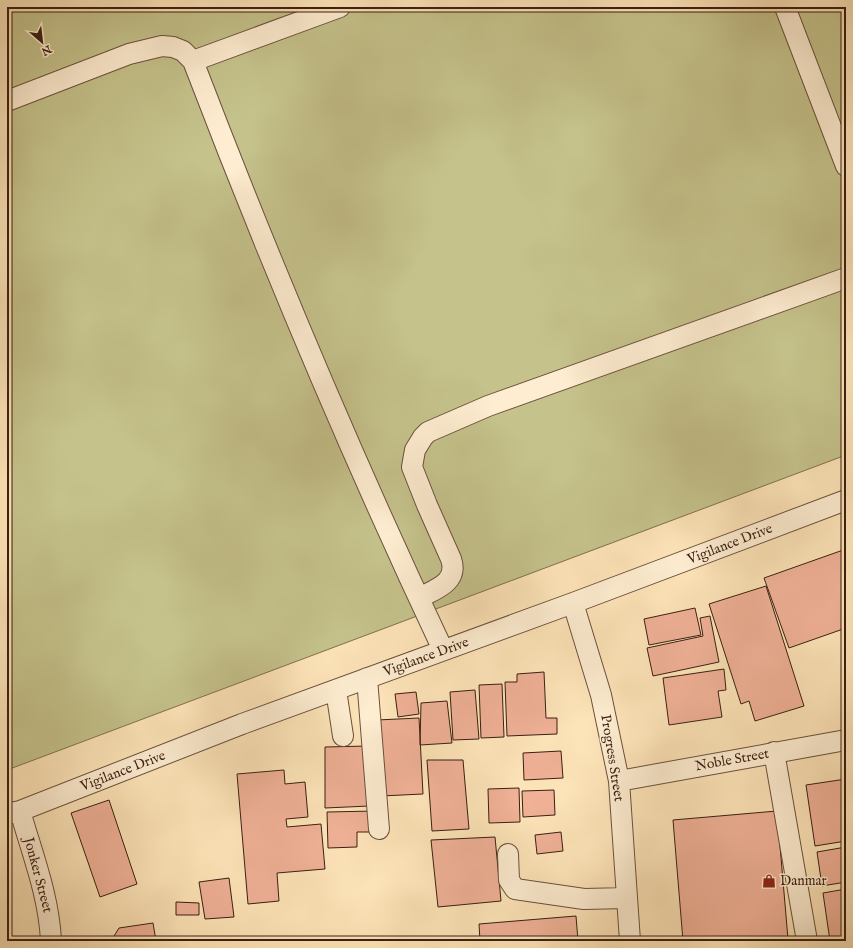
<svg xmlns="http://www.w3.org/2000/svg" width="853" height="948" font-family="'IM FELL English',serif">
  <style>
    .green { fill: #c5c28b; stroke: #80704e }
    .building { fill: #f0b197; stroke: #3a1f12 }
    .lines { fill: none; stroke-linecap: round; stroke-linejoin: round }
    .minor-casing { stroke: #6b503c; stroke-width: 22 }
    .minor { stroke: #feedd1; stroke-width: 20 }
    .labels { text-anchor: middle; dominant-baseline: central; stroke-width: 3; stroke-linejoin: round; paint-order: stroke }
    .street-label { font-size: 14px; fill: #3a1f12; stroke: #feedd1 }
    .poi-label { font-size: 14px; fill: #3a1f12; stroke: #feedd1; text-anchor: start }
  </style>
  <rect width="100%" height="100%" fill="#fde4b8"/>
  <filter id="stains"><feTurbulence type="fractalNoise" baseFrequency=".005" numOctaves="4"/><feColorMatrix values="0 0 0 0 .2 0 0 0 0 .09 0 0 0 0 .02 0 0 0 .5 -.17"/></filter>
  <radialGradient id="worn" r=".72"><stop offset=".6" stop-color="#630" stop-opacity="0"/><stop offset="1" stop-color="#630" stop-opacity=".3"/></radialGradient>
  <path class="green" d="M7,7H846V455L7,770Z"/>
  <path class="building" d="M846,549V628L789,648L764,578Z
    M766,586L804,706L755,721L749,701L741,704L709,604Z
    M695,608L701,635L649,645L644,619Z
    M710,616L719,662L653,676L647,648L703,636L700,618Z
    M724,669L726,690L718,691L722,717L669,725L663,678Z
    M544,672L546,718H557V734L507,736L505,682H517V674Z
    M502,684L504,737L481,738L479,685Z
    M475,690L479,739L453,740L450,692Z
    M416,692L419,714L398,717L395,694Z
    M447,701L452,743L420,745L421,703Z
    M419,718L423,794L381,796L377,720Z
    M368,746L369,806L325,808V747Z
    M561,751L563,778L524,780L523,753Z
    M427,760H463L469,829L432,831Z
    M284,770L285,784L305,782L308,817L286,819L287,827L321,824L325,869L277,873L279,901L248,904L237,774Z
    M846,779V841L815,846L806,785Z
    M519,788L520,822L489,823L488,789Z
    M554,790L555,815L523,817L522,791Z
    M109,800L137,884L100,897L71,813Z
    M375,811L376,832H357V847L328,848L327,812Z
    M777,811L788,939L762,941H683L673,820Z
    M561,832L563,851L537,854L535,835Z
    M495,837L501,901L438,907L431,840Z
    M846,847V882L822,886L817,852Z
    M229,878L234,917L205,919L199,882Z
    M846,889V941H830L823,893Z
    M176,902L199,903V915H176Z
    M576,916L578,941H480L479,924Z
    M153,923L156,941H111L119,928Z"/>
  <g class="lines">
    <g class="minor-casing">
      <path id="minor" d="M785,7L846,166
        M193,61L340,7
        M7,101L129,54L162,46L173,47L183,51L193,61C269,260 352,457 443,650
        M419,598C436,589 459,582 451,559L427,505L412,467L415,450L423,437L428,432L488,406L846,278
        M573,603L601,695L619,781L630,941
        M367,678L379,829
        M336,690L343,736
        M774,752L807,941
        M619,781L846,740
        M20,811C32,853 49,896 51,941
        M7,814L20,811L242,724L573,603L846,500
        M508,854L509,880L515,889L584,899L627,898"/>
    </g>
    <use href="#minor" class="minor"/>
  </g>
  <defs>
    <g id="shop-bare" transform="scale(1.08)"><path d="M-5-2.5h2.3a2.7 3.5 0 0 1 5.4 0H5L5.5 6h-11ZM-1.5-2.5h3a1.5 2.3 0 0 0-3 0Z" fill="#8f2418" stroke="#feedd1" stroke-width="2.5" paint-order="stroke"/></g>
  </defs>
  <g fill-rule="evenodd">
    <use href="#shop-bare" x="769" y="881"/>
  </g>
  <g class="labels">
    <g class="street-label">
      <text transform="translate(730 544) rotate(-21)">Vigilance Drive</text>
      <text transform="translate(426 657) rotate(-20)">Vigilance Drive</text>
      <text transform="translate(612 758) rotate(81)">Progress Street</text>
      <text transform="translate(732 760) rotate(-10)">Noble Street</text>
      <text transform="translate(123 771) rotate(-21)">Vigilance Drive</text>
      <text transform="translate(38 875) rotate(75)">Jonker Street</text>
    </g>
    <g class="poi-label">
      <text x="780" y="881">Danmar</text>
    </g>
  </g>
  <rect width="853" height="948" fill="none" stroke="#fde4b8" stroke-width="24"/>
  <rect x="8" y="8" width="837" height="932" fill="none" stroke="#3a1f12" stroke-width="2"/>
  <rect x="12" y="12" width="829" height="924" fill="none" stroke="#3a1f12"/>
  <g transform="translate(42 42) rotate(152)" stroke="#feedd1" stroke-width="3" paint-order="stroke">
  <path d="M0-3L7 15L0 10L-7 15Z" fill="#3a1f12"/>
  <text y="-6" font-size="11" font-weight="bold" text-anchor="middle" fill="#3a1f12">N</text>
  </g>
  <rect width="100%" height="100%" filter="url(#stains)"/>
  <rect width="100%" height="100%" fill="url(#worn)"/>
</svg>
